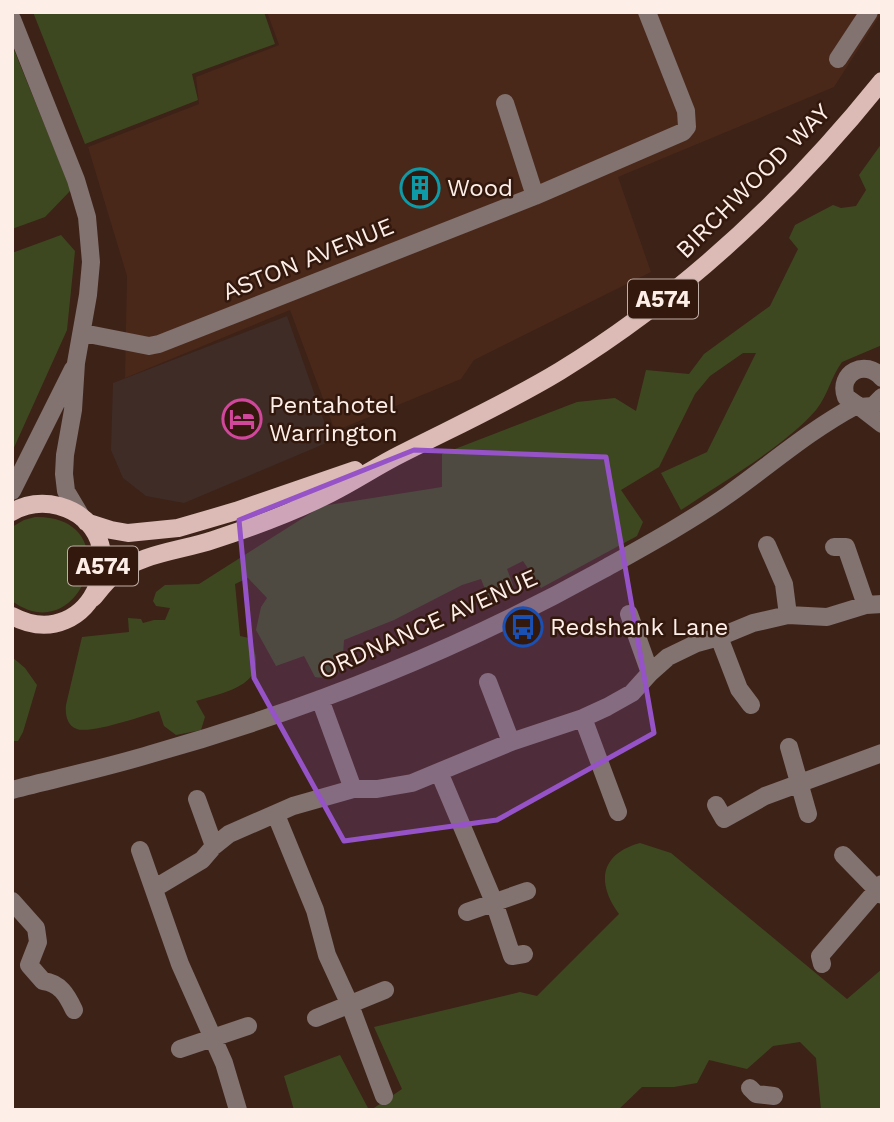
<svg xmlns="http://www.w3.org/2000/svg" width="894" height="1122" font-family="'Work Sans',sans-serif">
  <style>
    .commercial { fill: #3f2c27 }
    .built { fill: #492819 }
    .green { fill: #3e4820 }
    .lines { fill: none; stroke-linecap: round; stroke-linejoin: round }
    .minor { stroke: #827270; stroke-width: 18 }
    .major { stroke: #dcbab5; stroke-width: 18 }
    .marked { fill: #9553c7; fill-opacity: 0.2; stroke: #9553c7; stroke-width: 5; stroke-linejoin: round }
    .labels { text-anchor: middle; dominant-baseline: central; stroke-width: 5; stroke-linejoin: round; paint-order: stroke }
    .shield { fill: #33190d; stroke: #c0aea6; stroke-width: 2 }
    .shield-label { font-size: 23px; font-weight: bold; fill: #fdeee8 }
    .street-label { font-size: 24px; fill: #fdeee8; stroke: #33190d }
    .poi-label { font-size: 24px; fill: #fdeee8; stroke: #33190d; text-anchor: start }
  </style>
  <rect width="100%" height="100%" fill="#3d2217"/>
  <path class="commercial" d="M287,316L331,441L184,503L146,496L123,478L111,450L113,383Z"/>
  <path class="built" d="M267,12H882L834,87L618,177L651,272L474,360L461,379L335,431L290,310L125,378L127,276L88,147L199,104L196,77L279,45Z"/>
  <path class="green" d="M33,12H264L275,44L192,74L198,100L85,144Z
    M12,45L71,190L45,217L12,229Z
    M882,143V345L842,362C831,377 828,395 816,410C784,447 722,482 681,510L661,473L707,452L756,353H743L710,376L695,394L659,467L621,490L643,522L637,536L541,588L523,561L507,569L513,585L512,593L494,600L488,597L481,579L462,585L394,620L344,640L342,669C334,676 325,679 315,677L304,656L276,666L256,630L261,607L267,598L248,578L235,584L240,636L249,638C273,683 231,691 196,701L205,717L201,730L176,735L164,726L159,711C143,716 91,734 77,729C67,726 65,714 66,705L82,637L129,632L128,618L141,619L143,623L154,620H165L170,608L156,606L153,601L156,592L165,585L199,584L322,506L442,487V454L577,402L615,398L636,411L646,370L689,374L704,354L770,306L798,249L789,238L795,225L833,205L841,208L856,206L866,190L859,175Z
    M61,235L75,251L67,330L12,452V253Z
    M35,517C130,515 82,652 12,601V527L24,520Z
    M12,657L25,668L37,685L23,732L18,741H12Z
    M640,843L671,853L847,999L882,969V1110H821L816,1058L800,1042L773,1046L747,1069L709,1060L697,1083L674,1087H642L618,1110H371L402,1089L374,1027L520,992L537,996L619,914C596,883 600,854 640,843Z
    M340,1055L369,1110H294L284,1076Z"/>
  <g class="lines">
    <path class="minor" d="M12,19L76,180L87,217L91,262L88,295L76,363L73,410L65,455L64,474L66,491L82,518
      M838,59L869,12
      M535,196L683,132L687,127L686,111L647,12
      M83,333L149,346L159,344L535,196L505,103
      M882,378C866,358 837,373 846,397L860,407L873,406L882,397
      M860,407L882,424
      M12,491L73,369
      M767,545L784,584L788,615
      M834,547H846L866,605
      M629,614L650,673
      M719,637L739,689L751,705
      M488,682L511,742
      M320,699L353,789
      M583,718L618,812
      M789,747L808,814
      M439,772L494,902L512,956L524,954
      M12,790C58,778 105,768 151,754C307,710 460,649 602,570C645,546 689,522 729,494C771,464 810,430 855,406
      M197,799L214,846
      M716,805L724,819L765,796L882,753
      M276,815L315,910L327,955L350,1005L384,1096
      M140,850L180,964L224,1063L238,1110
      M843,855L882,895
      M155,888L202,860L214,846L229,834L293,806L353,789H377L412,783L511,742L583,718L607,707L632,693L650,673L668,657L697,643L719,637L753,623L788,615L827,617L866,605L882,604
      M12,901L36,928L38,942L29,965L43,981C60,983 67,995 74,1010
      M467,912L527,891
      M822,964L820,956L882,884
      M316,1018L385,990
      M180,1049L248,1026
      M750,1088L756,1094L774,1096"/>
    <path class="major" d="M12,512C26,504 43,502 59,506C143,530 93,659 12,616
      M86,522L111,530L128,533L178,528L236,511L355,470
      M93,598C99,591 106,581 114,575C142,553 180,551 213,540C253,527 294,512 331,493C355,481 377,466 401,454C454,427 509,402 560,371C684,295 791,194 882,81"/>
  </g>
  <path class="marked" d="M414,450L606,457L654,733L497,820L344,841L254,678L239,520Z"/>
  <defs>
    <g id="building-ring" transform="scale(2.0125)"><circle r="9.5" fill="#33190d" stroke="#0f9aa8" stroke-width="1.5"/><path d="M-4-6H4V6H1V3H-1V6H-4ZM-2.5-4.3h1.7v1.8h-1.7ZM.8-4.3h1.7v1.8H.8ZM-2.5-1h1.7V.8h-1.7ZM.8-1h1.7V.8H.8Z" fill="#0f9aa8"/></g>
    <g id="hotel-ring" transform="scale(2.0125)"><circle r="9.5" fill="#33190d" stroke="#d1479c" stroke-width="1.5"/><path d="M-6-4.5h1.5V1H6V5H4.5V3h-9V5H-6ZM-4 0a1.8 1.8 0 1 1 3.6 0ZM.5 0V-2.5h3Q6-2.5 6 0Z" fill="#d1479c"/></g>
    <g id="bus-ring" transform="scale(2.0125)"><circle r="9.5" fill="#33190d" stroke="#1a4fb4" stroke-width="1.5"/><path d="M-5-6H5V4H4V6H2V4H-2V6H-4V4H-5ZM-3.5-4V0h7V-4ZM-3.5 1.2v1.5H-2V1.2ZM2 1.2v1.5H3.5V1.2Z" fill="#1a4fb4"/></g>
  </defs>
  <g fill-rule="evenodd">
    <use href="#building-ring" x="420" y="188"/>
    <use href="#hotel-ring" x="242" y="419"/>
    <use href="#bus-ring" x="523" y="627"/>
  </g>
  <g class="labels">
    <g class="shield">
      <rect x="628" y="279.5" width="70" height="39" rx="5"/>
      <rect x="68" y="546.5" width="70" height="39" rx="5"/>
    </g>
    <g class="shield-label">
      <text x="663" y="299">A574</text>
      <text x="103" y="566">A574</text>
    </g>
    <g class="street-label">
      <text transform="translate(753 181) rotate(-45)">BIRCHWOOD WAY</text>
      <text transform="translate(308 259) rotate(-22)">ASTON AVENUE</text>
      <text transform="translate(428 624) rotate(-24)">ORDNANCE AVENUE</text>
    </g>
    <g class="poi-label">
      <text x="447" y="188">Wood</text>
      <text x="269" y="405">Pentahotel<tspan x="269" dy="28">Warrington</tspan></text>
      <text x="550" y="627">Redshank Lane</text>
    </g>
  </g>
  <rect width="894" height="1122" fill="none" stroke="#fdeee8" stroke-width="28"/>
</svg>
